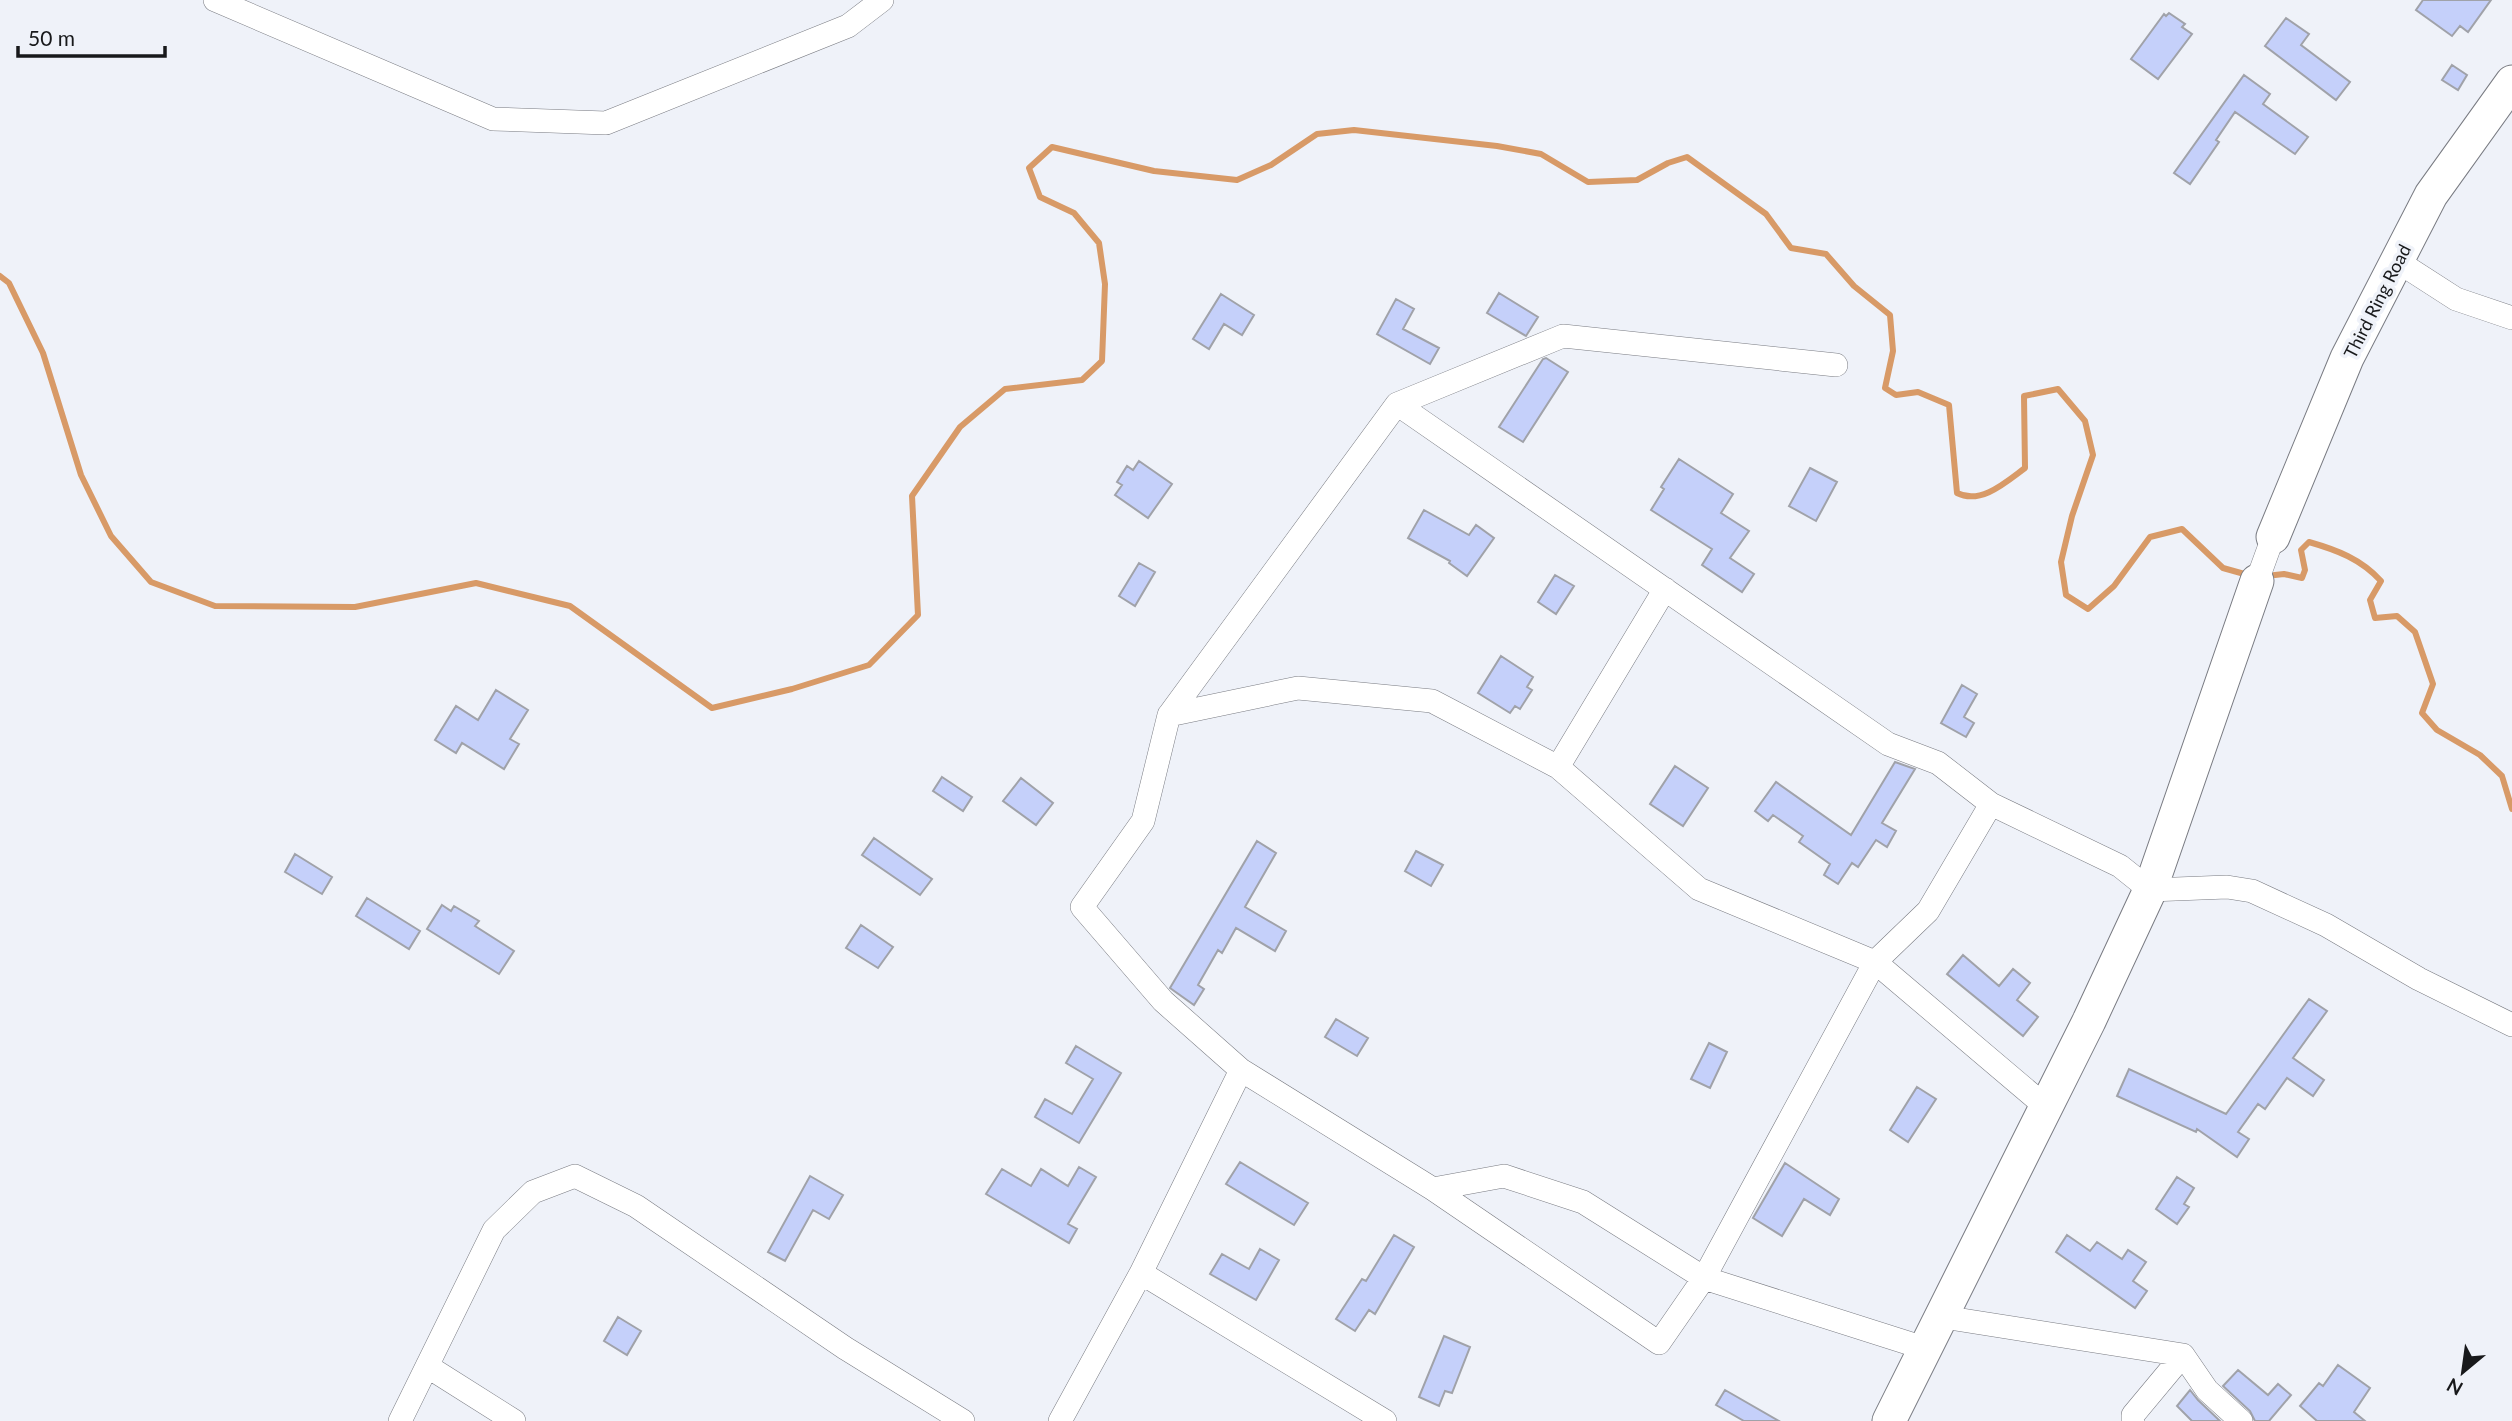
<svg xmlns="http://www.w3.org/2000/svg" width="2512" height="1421" font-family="Lato,sans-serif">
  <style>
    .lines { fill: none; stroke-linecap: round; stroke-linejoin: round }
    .stream { stroke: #d89a67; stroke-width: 6 }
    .building { fill: #c5d0fa; stroke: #a0a2a9; stroke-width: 2 }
    .street-casing { stroke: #797b82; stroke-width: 24 }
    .secondary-casing { stroke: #797b82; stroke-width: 35 }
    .street { stroke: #fff; stroke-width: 23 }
    .secondary { stroke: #fff; stroke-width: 33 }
    .labels { text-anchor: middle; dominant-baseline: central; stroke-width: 7; stroke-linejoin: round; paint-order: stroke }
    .street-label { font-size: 18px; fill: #18191b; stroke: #eff2f9 }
  </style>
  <rect width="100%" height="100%" fill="#eff2f9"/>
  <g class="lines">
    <path class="stream" d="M0,276L9,283L43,353L81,475L111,536L151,582L215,606L355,607L476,583L570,606L712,708L792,689L869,665L918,615L912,496L960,427L1005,389L1082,380L1102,361L1105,284L1099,243L1074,213L1040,197L1029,168L1052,147L1154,171L1237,180L1271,165L1317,134L1354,130L1497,146L1541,154L1588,182L1637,180L1668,163L1687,157L1766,214L1791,248L1826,254L1854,286L1890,315L1893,351L1885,388L1896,395L1918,392L1949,405L1957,493C1981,505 2006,482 2025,468L2024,396L2058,389L2085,421L2093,455L2072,516L2061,562L2066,595L2088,609L2114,586L2150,537L2182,529L2223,568L2248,575
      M2266,576L2284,574L2302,578L2305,570L2301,550L2309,542C2337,550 2361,559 2381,581L2370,600L2375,618L2397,616L2415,632L2433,684L2422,713L2437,730L2480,755L2502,776L2512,809"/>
  </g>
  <path class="building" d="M2423,0H2491L2468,32L2460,26L2452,36L2416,10Z
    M2169,13L2185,24L2182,27L2192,34L2158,79L2131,59L2164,14L2166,16Z
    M2286,18L2309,34L2301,45L2350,82L2336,100L2265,46Z
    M2452,65L2467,75L2458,90L2442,80Z
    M2244,75L2270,94L2263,104L2308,137L2295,154L2235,112L2216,140L2219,142L2190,184L2174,173Z
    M1499,293L1538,317L1526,336L1487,313Z
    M1221,294L1254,315L1242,335L1224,324L1209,349L1193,339Z
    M1396,299L1414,309L1403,329L1439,348L1430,364L1377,334Z
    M1546,358L1568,372L1523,442L1499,427L1543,359Z
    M1679,459L1733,494L1721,513L1749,531L1730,558L1754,574L1742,592L1702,565L1712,549L1651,510L1664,489L1661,487Z
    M1139,461L1172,484L1148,518L1115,495L1122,485L1117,482L1127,466L1133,470Z
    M1810,468L1837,482L1816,521L1789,506Z
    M1424,510L1469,535L1476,525L1494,538L1467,576L1449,563L1450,561L1408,538Z
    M1139,563L1155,572L1135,606L1119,596Z
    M1555,575L1574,586L1556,614L1538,602Z
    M1501,656L1533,677L1527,687L1532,690L1520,709L1515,706L1510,713L1478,693Z
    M1962,685L1977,694L1964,717L1974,723L1966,737L1941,723Z
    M496,690L528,710L510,739L519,744L504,769L462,743L456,753L435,740L456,706L478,720Z
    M1895,762L1915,769L1882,823L1896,831L1887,847L1876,840L1858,867L1852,863L1838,884L1824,875L1830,864L1799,842L1803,836L1773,815L1768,821L1755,811L1776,782L1851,835Z
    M1675,766L1708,788L1683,826L1650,804Z
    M942,777L972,797L963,811L933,791Z
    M1021,778L1053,803L1036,825L1003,801Z
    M874,838L932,879L920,895L862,855Z
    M1257,841L1276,853L1245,907L1286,931L1275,951L1236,928L1222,953L1218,950L1198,985L1204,989L1194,1005L1170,988Z
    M1416,851L1443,865L1431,886L1405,871Z
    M295,854L332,877L322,894L285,872Z
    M367,898L420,931L409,949L356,916Z
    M442,905L451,911L454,906L479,921L475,926L514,951L499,974L427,929Z
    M861,925L893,947L878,968L846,948Z
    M1963,955L1999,986L2013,969L2030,983L2017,1000L2038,1017L2023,1036L1947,974Z
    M2309,999L2327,1011L2293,1058L2324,1080L2313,1096L2287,1078L2265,1109L2258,1104L2238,1132L2249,1139L2237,1157L2197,1129L2196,1132L2117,1096L2129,1069L2226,1114Z
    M1336,1019L1368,1038L1357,1056L1325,1037Z
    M1709,1043L1727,1052L1710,1088L1691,1079Z
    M1076,1046L1121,1073L1079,1143L1035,1117L1045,1099L1072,1114L1093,1079L1066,1063Z
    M1917,1087L1936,1099L1908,1142L1890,1130Z
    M1240,1162L1308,1203L1294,1225L1226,1184Z
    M1785,1163L1839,1199L1830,1215L1804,1199L1782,1236L1753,1218Z
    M1079,1167L1096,1177L1068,1224L1077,1229L1069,1243L986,1194L1002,1169L1031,1186L1041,1169L1068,1186Z
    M810,1176L843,1195L829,1219L813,1210L785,1261L768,1252Z
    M2177,1177L2194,1188L2184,1204L2189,1207L2177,1224L2156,1209Z
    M1394,1235L1414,1247L1375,1314L1369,1310L1355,1331L1336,1319L1362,1279L1366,1281Z
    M2067,1235L2090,1251L2097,1242L2122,1259L2128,1250L2146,1262L2133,1281L2147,1291L2135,1308L2056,1252Z
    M1260,1249L1279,1260L1256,1300L1210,1274L1222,1254L1249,1269Z
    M618,1317L641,1331L627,1355L604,1341Z
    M1444,1336L1470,1347L1452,1393L1445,1391L1439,1406L1419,1397Z
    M2338,1365L2370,1388L2354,1412L2365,1421H2317L2300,1406L2319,1383L2323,1386Z
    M2238,1370L2268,1395L2278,1384L2291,1395L2269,1421H2255L2250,1411L2223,1386Z
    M1725,1390L1779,1421H1744L1716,1405Z
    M2190,1390L2198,1400L2220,1421H2192L2177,1406Z"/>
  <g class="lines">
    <g class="street-casing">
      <path id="street" d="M215,0L493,119L606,123L848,26L882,0
        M2397,261L2456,299L2512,318
        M1397,404L1888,744L1938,763L1991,804L2120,866L2150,890L2227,887L2252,891L2326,925L2419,979L2512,1025
        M2257,581L2273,537
        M1169,715L1397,404L1563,336L1836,365
        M1558,767L1665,589
        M1241,1070L1433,1189L1659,1343L1704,1278L1927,1349
        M1433,1189L1504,1176L1583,1202L1704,1278L1875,962L1928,911L1991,804
        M1141,1273L1385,1421
        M1943,1317L2183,1355L2207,1390L2241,1421
        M427,1366L514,1421
        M400,1421L494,1230L533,1192L575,1176L636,1206L845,1348L963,1421
        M1060,1421L1141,1273L1241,1070L1163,1001L1082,907L1143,821L1169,715L1298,688L1432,701L1558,767L1699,889L1875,962L2045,1106
        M2133,1421V1415L2183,1355"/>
    </g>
    <g class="secondary-casing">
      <path id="secondary" d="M2273,537L2347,358L2431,195L2512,82
        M1889,1421L2089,1021L2150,890L2257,581"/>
    </g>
    <use href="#street" class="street"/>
    <use href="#secondary" class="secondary"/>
  </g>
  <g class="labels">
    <g class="street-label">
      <text transform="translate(2377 301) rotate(-63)">Third Ring Road</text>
    </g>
  </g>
  <g transform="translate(2463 1372) rotate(209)" stroke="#eff2f9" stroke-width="5" paint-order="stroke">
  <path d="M0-5L12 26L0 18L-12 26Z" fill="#18191b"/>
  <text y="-10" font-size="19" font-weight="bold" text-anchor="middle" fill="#18191b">N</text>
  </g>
  <path d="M18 46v10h147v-10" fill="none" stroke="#18191b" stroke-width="3.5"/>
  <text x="28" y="46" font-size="21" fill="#18191b" stroke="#eff2f9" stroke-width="5" paint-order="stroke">50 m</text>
</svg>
